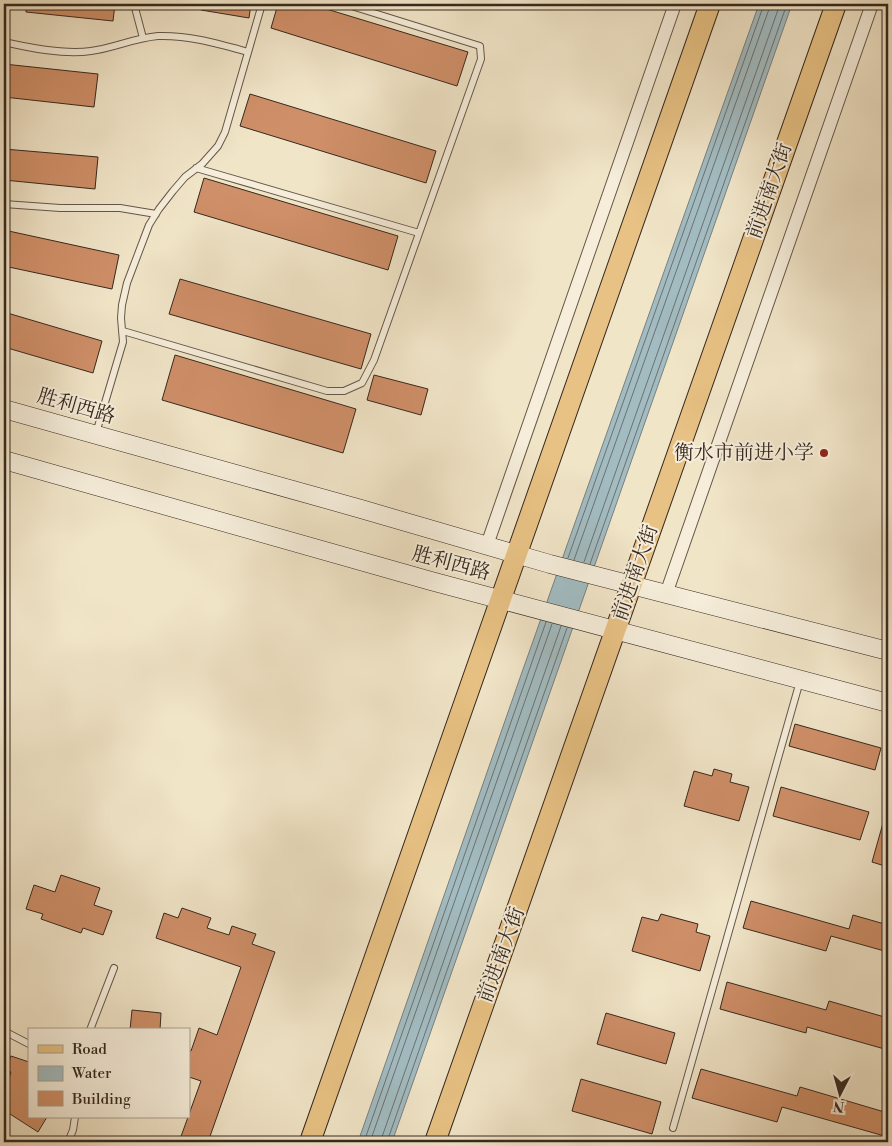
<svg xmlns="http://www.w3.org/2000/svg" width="892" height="1146" font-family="'Libre Bodoni','Noto Serif SC',serif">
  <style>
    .water { fill: #a2bcc2; stroke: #778181 }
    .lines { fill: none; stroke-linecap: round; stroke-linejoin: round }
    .shore { stroke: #6c7270; stroke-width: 1 }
    .building { fill: #cf8f68; stroke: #36281f }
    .service-casing { stroke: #655749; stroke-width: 8 }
    .minor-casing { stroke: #655749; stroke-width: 14 }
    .secondary-casing { stroke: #36281f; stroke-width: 19 }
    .primary-casing { stroke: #36281f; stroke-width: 22 }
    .service { stroke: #f6eedb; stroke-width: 6 }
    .minor { stroke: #f6eedb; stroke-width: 12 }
    .secondary { stroke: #f6eedb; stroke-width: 18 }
    .primary { stroke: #e8c284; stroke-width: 20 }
    .poi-dot { fill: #8f2418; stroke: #f6eedb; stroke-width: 2 }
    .labels { text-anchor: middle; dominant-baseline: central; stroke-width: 4; stroke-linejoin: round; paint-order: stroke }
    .street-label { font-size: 20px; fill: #36281f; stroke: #f6eedb }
    .poi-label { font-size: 20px; fill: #36281f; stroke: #f6eedb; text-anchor: end }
  </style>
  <rect width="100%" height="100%" fill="#f1e5c8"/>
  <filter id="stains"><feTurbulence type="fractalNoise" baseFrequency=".004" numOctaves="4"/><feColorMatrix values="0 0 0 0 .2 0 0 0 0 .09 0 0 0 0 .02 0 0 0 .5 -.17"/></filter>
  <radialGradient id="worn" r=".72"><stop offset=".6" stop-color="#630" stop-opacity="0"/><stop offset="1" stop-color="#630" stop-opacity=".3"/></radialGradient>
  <path class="water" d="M759,4H792L392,1142H358L521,675Z"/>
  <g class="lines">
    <path class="shore" d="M568,558L763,7V4
      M574,560L769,9V4
      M584,562L780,4
      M590,564L787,4
      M364,1142L546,622
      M370,1142L552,624
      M381,1142L382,1137L561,626
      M387,1142L388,1139L567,628"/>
  </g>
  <path class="building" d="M26,4H115L113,21L26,12Z
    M201,4H251L249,18L201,10Z
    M278,4H310L468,52L457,86L271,28Z
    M4,64L98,74L94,107L4,97Z
    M250,94L436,151L426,183L240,126Z
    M4,149L98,157L95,189L4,180Z
    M204,178L398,236L388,270L194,212Z
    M4,230L119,255L112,289L4,266Z
    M180,279L371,334L361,369L169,314Z
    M4,312L102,341L93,373L4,347Z
    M175,355L356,409L343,453L162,400Z
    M374,375L428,389L421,415L367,400Z
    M795,724L881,748L875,770L789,746Z
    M714,769L732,774L730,782L749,787L739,821L684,806L694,771L712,776Z
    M781,787L869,812L860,840L773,816Z
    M885,816L888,817V867L872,862Z
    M61,875L100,888L94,905L112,911L103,935L83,928L81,933L41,919L43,914L26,909L34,885L55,892Z
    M751,901L849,929L853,915L888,925V952L831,936L826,951L743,928Z
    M182,908L211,918L207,928L229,935L232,926L256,934L252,944L275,952L208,1142H179L201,1081L189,1077V1050L191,1051L199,1028L217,1035L241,967L156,938L164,913L178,918Z
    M661,914L698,924L696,932L710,936L700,971L632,951L642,917L658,921Z
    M727,982L826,1010L829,1001L888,1018V1050L807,1027L806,1033L720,1009Z
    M132,1010L161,1013L160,1030H130Z
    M606,1013L675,1033L666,1064L597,1044Z
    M11,1056L29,1062V1117H47L38,1132L10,1114L4,1113V1094L11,1072L6,1070Z
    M701,1069L797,1096L800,1087L888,1113V1137L782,1107L777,1122L692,1098Z
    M581,1079L661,1102L652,1134L572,1111Z"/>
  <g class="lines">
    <g class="service-casing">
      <path id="service" d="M134,4L143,38
        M875,4L888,8
        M4,42C30,48 64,55 91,51C114,48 134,38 158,36C189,35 219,44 248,52
        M196,168L419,233
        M4,204L60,208H120L156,214
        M123,331L327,391H344L362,383L374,360L481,59L480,46L345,4
        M96,433L123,342L121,318L122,305L127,283L149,225L159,209L173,191L185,177L202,164L218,146L225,132L262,4
        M90,1030L114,968
        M4,1031L29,1044
        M673,1128L800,681
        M68,1142L73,1130L75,1117"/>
    </g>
    <g class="minor-casing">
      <path id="minor" d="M487,545L675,4
        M666,594L872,4"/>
    </g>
    <g class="secondary-casing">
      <path id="secondary" d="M4,409L361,509L550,564L888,651
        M4,460L431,581L888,703"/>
    </g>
    <g class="primary-casing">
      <path id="primary" d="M310,1142L710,4
        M435,1142L836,4"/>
    </g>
    <use href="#service" class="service"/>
    <use href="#minor" class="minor"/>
    <use href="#secondary" class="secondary"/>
    <use href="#primary" class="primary"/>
  </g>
  <circle class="poi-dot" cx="824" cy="453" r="5"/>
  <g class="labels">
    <g class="street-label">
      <text transform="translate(770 191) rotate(-71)">前进南大街</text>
      <text transform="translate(76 407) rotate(16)">胜利西路</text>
      <text transform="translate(451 564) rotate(15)">胜利西路</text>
      <text transform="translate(636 573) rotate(-71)">前进南大街</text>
      <text transform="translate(502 955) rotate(-70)">前进南大街</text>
    </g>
    <g class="poi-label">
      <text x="814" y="453">衡水市前进小学</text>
    </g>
  </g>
  <rect width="892" height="1146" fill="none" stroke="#f1e5c8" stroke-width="20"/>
  <rect x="5" y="5" width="882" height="1136" fill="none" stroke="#36281f" stroke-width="2.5"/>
  <rect x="10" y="10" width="872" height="1126" fill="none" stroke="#36281f"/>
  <rect x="28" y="1028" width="162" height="90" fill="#f6eedb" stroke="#a99f90"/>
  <rect x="38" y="1045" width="25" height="8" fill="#e8c284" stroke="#a99f90"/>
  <text x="72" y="1054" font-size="15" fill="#36281f">Road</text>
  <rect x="38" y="1066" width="25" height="15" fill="#a2bcc2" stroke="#a99f90"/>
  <text x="72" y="1078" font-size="15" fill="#36281f">Water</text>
  <rect x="38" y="1091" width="25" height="15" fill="#cf8f68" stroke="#a99f90"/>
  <text x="72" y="1104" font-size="15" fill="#36281f">Building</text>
  <g transform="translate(840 1094) rotate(186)" stroke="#f6eedb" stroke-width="4" paint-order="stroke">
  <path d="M0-4L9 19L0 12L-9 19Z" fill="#36281f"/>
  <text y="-8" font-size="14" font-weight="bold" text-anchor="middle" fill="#36281f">N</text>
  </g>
  <rect width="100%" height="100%" filter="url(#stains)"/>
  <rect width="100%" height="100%" fill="url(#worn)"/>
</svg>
